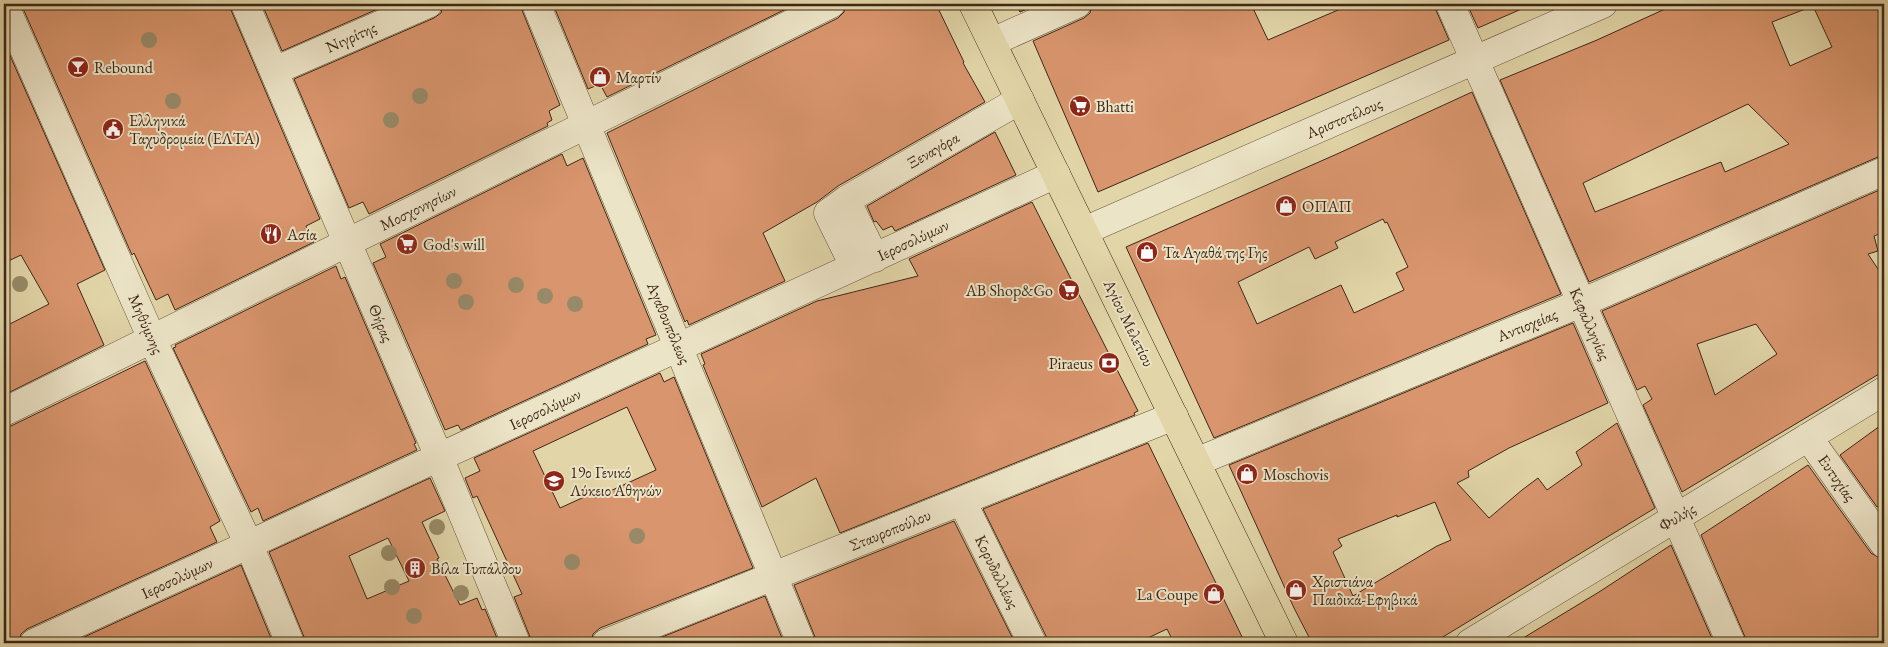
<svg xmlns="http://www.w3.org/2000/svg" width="1888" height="647" font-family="'EB Garamond',serif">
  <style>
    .building { fill: #d9956d; stroke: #3e2717; fill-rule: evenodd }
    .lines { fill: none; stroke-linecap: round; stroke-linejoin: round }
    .minor-casing { stroke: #67533c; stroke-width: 29 }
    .major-casing { stroke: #3e2717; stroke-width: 29 }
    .minor { stroke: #ece4c7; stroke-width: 28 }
    .major { stroke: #e2d6a9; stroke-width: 28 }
    .tree { fill: #988a68 }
    .labels { text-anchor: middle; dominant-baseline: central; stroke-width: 4; stroke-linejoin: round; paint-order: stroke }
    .street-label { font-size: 16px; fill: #3e2717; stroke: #ece4c7 }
    .poi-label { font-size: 16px; fill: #3e2717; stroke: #ece4c7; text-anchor: start }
  </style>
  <rect width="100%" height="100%" fill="#e2d6a9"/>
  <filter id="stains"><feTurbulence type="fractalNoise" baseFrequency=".004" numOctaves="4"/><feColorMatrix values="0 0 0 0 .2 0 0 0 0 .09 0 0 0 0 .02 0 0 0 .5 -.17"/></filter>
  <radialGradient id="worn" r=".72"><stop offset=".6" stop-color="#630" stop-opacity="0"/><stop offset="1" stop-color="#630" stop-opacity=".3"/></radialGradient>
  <path class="building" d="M21,4H230L231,10L320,219L306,226L314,242L175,310L168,294L156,300L134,253L132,255Z
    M262,4H389L282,51Z
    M443,4H521L522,10L560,105L549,111L552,120L547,123L548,126L369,214L363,202L349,208L294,79L434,18L441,13Z
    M553,4H796L607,97L600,84L588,89Z
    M846,4H936L964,62L963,63L985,102L838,186L817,202L763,233L785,281L689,325L687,320L685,322L607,133L838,18L844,12Z
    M1016,4H1039L1020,12Z
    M1092,4H1251L1268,40L1352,4H1435L1436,10L1449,40L1098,192L1033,41L1084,18L1090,13Z
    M1467,4H1533L1478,28Z
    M1676,4H1884V156L1878,157L1589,282L1500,80L1597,40ZM1813,6L1832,47L1790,66L1772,22ZM1748,104L1789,144L1725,172L1721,162L1595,212L1583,183Z
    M4,42L105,270L77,284L104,345L4,395V327L49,304L21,255L4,263Z
    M1472,92L1561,294L1214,438L1126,247L1337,154ZM1383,219L1385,223L1387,222L1408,267L1396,273L1404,290L1354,313L1341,285L1257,324L1238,282L1309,247L1315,259L1338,248L1335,242Z
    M995,132L1016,175L895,231L892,226L883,230L876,221L874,222L867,206Z
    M562,154L567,166L583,158L656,335L646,339L648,344L461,430L458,425L445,430L373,263L386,257L380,244Z
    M1884,188V232L1874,236L1878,251L1868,254L1884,278V371L1682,492L1643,405L1652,399L1645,386L1637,390L1602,311ZM1756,324L1777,354L1715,395L1697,344Z
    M1032,202L1138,411L1134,413L1135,415L840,533L816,478L762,507L703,365L705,364L701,354L817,301L918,276L909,259Z
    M336,266L341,279L345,277L416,443L414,444L417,450L263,521L258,508L251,512L173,348L176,347L175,345Z
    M1573,323L1608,403L1509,448L1468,471L1469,477L1457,483L1489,518L1522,490L1538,478L1547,490L1582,465L1576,452L1617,423L1655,508L1433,643H1312L1294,608L1229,465ZM1435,502L1451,540L1437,546L1353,596L1333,552L1342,546L1338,539L1397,515V517Z
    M145,361L220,521L210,527L217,542L27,629L21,634L19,643H4V428L11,426Z
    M660,373L664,382L674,377L753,568L600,628L593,634L591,643H531L530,637L514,597L522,594L477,496L473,498L465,478L480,471L474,458ZM627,407L656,470L595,498L593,493L560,508L533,451Z
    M1884,423V502L1877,507L1840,455Z
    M1148,443L1245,643H1174L1167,629L1137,643H1048L1046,636L983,509Z
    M1808,465L1871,553L1881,559L1884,563V643H1746L1745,637L1701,535Z
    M430,478L445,511L422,522L439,558L437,559L460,605L477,598L482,610L485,609L499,643H305L304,637L269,552ZM388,538L409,581L367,599L349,556Z
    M954,521L1015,643H816L815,637L794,585Z
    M1671,545L1714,643H1515L1599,592Z
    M241,565L273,643H71Z
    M765,596L784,643H647Z"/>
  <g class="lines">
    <g class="minor-casing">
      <path id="minor" d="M4,4L152,339L249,545L290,643
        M245,4L439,457L516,643
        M536,4L801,643
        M1450,4L1731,643
        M992,42L1077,4
        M274,71L428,4
        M846,200L875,258
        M1084,231L1603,4
        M854,266L828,213L846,200L1020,100
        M4,412L831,4
        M1808,437L1884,544
        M1196,462L1581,303L1884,171
        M962,501L1032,643
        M34,643L1056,174
        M606,643L1174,416
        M1470,643L1884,391"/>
    </g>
    <g class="major-casing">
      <path id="major" d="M973,4L1284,643"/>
    </g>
    <use href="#minor" class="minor"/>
    <use href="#major" class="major"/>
  </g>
  <g class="tree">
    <circle cx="149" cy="40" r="8"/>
    <circle cx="420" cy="96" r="8"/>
    <circle cx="173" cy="101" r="8"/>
    <circle cx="391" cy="120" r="8"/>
    <circle cx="454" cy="281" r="8"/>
    <circle cx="20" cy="284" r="8"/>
    <circle cx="516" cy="285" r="8"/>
    <circle cx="545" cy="296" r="8"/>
    <circle cx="466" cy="302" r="8"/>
    <circle cx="575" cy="304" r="8"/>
    <circle cx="437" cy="527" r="8"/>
    <circle cx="637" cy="536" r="8"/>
    <circle cx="389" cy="553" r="8"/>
    <circle cx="572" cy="562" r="8"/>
    <circle cx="392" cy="587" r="8"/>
    <circle cx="461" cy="593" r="8"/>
    <circle cx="414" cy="616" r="8"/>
  </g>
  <defs>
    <g id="bar-disc" transform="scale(1.125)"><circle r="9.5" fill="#8f2418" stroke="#ece4c7"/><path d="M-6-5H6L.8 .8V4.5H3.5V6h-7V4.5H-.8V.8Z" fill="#fff"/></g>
    <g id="shop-disc" transform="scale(1.125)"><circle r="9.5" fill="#8f2418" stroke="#ece4c7"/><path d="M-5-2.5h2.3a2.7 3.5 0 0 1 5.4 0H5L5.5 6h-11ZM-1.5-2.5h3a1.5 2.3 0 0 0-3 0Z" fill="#fff"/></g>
    <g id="supermarket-disc" transform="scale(1.125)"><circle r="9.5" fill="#8f2418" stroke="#ece4c7"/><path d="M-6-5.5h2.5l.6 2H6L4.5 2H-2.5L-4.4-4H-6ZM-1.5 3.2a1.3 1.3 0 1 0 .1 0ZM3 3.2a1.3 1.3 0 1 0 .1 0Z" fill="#fff"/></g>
    <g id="civic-disc" transform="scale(1.125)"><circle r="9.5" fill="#8f2418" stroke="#ece4c7"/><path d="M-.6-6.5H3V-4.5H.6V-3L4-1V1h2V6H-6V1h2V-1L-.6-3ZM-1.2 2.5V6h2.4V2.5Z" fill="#fff"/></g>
    <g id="restaurant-disc" transform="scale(1.125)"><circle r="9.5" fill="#8f2418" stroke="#ece4c7"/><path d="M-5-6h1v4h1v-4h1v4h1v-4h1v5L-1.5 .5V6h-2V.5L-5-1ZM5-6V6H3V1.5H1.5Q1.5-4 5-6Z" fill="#fff"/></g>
    <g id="bank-disc" transform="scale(1.125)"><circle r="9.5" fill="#8f2418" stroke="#ece4c7"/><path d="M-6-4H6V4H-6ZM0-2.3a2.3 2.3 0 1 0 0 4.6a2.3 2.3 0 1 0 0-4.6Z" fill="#fff"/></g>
    <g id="school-disc" transform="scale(1.125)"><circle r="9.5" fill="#8f2418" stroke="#ece4c7"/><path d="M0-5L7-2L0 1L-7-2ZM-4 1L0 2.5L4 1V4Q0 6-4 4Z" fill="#fff"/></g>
    <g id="building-disc" transform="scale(1.125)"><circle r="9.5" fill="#8f2418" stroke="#ece4c7"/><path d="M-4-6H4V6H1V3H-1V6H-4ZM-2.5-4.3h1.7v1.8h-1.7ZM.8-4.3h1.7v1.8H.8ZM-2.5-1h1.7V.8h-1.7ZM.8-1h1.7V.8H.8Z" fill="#fff"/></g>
  </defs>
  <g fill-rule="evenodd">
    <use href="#bar-disc" x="78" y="67"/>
    <use href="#shop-disc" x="600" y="77"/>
    <use href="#supermarket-disc" x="1080" y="106"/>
    <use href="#civic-disc" x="113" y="129"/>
    <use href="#shop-disc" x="1286" y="206"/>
    <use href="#restaurant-disc" x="271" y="234"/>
    <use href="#supermarket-disc" x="407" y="244"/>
    <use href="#shop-disc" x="1147" y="252"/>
    <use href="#supermarket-disc" x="1069" y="290"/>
    <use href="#bank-disc" x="1109" y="363"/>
    <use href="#shop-disc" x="1247" y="474"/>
    <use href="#school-disc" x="554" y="481"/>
    <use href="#building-disc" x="415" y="568"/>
    <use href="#shop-disc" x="1296" y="590"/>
    <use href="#shop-disc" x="1214" y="594"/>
  </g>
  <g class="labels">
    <g class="street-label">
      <text transform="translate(351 37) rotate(-24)">Νιγρίτης</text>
      <text transform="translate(1344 118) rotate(-23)">Αριστοτέλους</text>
      <text transform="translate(933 150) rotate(-30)">Ξεναγόρα</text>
      <text transform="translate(418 208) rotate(-26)">Μοσχονησίων</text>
      <text transform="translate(913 240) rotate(-25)">Ιεροσολύμων</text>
      <text transform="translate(381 323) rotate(67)">Θήρας</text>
      <text transform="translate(669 323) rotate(67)">Αγαθουπόλεως</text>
      <text transform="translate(1129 323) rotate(64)">Αγίου Μελετίου</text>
      <text transform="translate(146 324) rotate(66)">Μηθύμνης</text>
      <text transform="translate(1590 324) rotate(66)">Κεφαλληνίας</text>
      <text transform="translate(1527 325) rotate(-22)">Αντιοχείας</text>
      <text transform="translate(545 409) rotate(-25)">Ιεροσολύμων</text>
      <text transform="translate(1837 478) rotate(55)">Ευτυχίας</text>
      <text transform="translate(1677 517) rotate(-31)">Φυλής</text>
      <text transform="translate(890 530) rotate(-22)">Σταυροπούλου</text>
      <text transform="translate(997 572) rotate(64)">Κορυδαλλέως</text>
      <text transform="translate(177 578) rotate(-25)">Ιεροσολύμων</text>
    </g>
    <g class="poi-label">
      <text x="94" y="67">Rebound</text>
      <text x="616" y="77">Μαρτίν</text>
      <text x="1096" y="106">Bhatti</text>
      <text x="129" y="120">Ελληνικά<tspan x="129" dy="18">Ταχυδρομεία (ΕΛΤΑ)</tspan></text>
      <text x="1302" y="206">ΟΠΑΠ</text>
      <text x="287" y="234">Ασία</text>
      <text x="423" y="244">God's will</text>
      <text x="1163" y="252">Τα Αγαθά της Γης</text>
      <text x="1053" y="290" text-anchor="end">ΑΒ Shop&amp;Go</text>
      <text x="1093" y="363" text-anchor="end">Piraeus</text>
      <text x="570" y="472">19ο Γενικό<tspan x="570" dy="18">Λύκειο Αθηνών</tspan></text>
      <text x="1263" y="474">Moschovis</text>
      <text x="431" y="568">Βίλα Τυπάλδου</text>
      <text x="1312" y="581">Χριστιάνα<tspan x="1312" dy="18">Παιδικά-Εφηβικά</tspan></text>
      <text x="1198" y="594" text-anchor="end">La Coupe</text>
    </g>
  </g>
  <rect width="1888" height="647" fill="none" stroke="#e2d6a9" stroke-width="20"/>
  <rect x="5" y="5" width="1878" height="637" fill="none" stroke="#3e2717" stroke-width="2.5"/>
  <rect x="10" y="10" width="1868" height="627" fill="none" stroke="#3e2717"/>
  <rect width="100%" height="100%" filter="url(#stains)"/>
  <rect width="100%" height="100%" fill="url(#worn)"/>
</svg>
